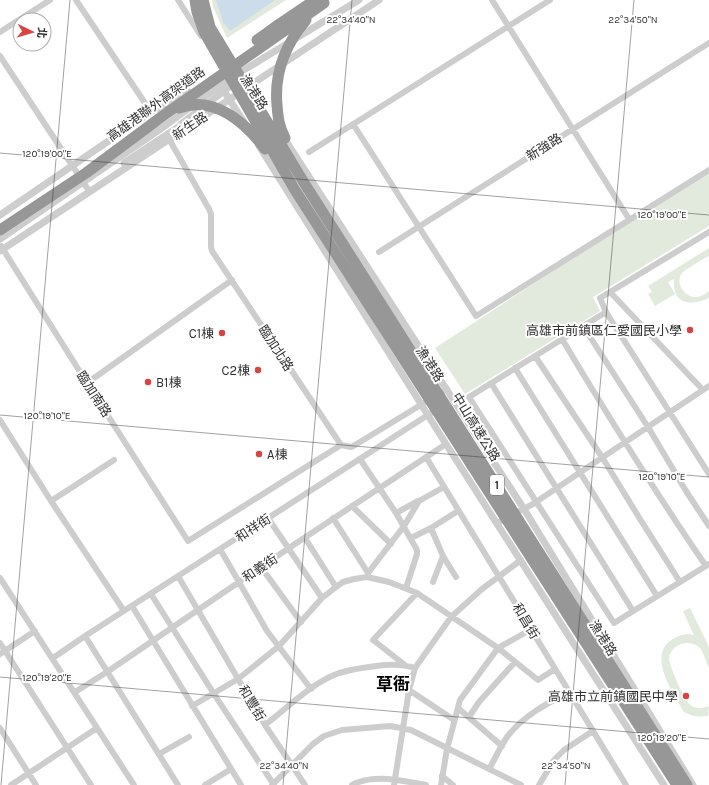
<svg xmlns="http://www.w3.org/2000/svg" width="709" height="785" font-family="Karla,'Noto Sans TC',sans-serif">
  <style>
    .green { fill: #e2e9dd }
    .water { fill: #cddcea }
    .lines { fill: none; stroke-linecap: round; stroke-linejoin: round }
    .minor { stroke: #cdcdcd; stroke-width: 6 }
    .tertiary { stroke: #cdcdcd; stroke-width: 7 }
    .motorway { stroke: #979797; stroke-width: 11 }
    .motorway-bridge { stroke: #979797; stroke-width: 11 }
    .ticks { fill: none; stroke: #303030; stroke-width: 1; stroke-opacity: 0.45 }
    .poi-dot { fill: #d94341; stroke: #fff; stroke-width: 1.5 }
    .labels { text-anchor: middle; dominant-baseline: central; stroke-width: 4; stroke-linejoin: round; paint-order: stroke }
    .shield { fill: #fff; stroke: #6e6e6e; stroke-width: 1 }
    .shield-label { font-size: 12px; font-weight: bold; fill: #303030 }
    .street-label { font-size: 13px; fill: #303030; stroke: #fff }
    .poi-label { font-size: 13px; fill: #303030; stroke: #fff; text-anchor: end }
    .district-label { font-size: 17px; font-weight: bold; fill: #000; stroke: #fff }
    .ticks-label { font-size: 10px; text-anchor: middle; fill: #303030; stroke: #fff; stroke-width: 4; stroke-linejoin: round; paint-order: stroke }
  </style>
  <rect width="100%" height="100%" fill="#fff"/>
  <path class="green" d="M212,0H286L227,38L213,7Z
    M709,170V226L593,297L600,311L465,394L435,348Z
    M709,248V256C703,259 686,269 682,273C674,283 686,299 698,297C702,296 706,293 709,291V298C698,303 681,307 675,292C674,288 674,283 674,279L668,282L675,294L655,306L648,294L652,292L648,286Z
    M690,608L709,647V668C706,662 704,653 700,648C690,638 670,644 669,659C669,664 684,700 689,704C694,709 702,709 709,706L708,716C699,717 691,717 683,711C674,693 648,658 670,641C677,636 685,633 694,635L683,611Z"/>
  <path class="water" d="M216,0H275L230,31L223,22Z"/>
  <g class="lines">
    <path class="minor" d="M76,0L151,112
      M178,0L201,36
      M492,0L629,219
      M0,32L50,0
      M0,56L89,191
      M353,124L476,316L709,170
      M169,139L209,209L211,214V247L212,251L341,445L351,447L355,445L447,389
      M309,152L550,0
      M709,232L600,298L606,312L709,474
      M1,246L87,383L188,541L341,445
      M379,252L709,43
      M610,292L703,390
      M606,312L469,397L614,623L709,564
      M583,326L648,427L686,491L709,526
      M562,339C608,416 655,492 706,566
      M535,356L602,457L640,519L680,582
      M515,368L657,596
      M87,383L232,280
      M491,383L633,611
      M0,420L51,501L124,611
      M426,457L626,785
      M360,459L396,513L417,550V554L406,588
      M51,501L114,460
      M352,506L391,544
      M396,513L418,501
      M268,518L322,598
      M333,518L368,573V576
      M497,523L533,504L709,386
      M305,538L336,587
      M411,538L431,528
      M220,549L267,631L311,689
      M261,567L301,622
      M368,573L404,526L419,501L444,487
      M178,576L265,725L305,785
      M456,577L443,556L431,528L458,511
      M0,578L134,785
      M433,582L443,556
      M151,594L214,694L274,785
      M132,606L241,785
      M85,636L178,785
      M0,643L91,785
      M0,654L35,631
      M53,658L85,636L431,413
      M405,665L373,640L417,593
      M409,690L454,720
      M75,692L107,672L289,548L446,444
      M192,706L238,679L279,646L322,598L336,587L343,582L354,579L367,577L389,582L417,593L498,648L538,680L555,669
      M458,708L502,746
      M469,717L479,702L515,662
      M265,725C286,709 310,685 334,675C348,669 362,668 376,666C389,664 403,664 415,668
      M0,728L36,785
      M159,754L189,737
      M489,769C495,759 500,747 507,737C523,716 546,704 569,692
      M442,776L453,785
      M11,785L97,728
      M205,785L231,769
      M272,785L313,744L324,736L342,730L390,726L411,730L521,785
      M352,785C373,773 403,781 426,785
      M394,785L409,690L415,668L451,617L482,589L521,560
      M441,785L447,749L460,700L498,648L530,630
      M539,785L554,760L564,750L593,731"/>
    <path class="tertiary" d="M220,85L244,122
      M243,90L379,0
      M181,124L228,88L230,84L229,79
      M282,135L524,509L693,785
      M259,146L446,444L664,785
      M124,163L186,122
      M0,215L151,112L189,92
      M0,239L162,128L229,79L359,0
      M0,251L233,97"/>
    <path class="motorway" d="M278,25L315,0"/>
    <path class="motorway-bridge" d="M195,0L197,12L204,32L295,190L677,785
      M203,0L210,27L306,186L687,785
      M257,40L278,25
      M179,108C214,95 245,122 265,149
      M285,138C279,126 278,118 277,105C274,72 285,45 306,20
      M0,230L86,173L164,115L324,3"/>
  </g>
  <path class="ticks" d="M0,153L709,215M0,415L709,477M0,677L709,739M1,785L70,0M283,785L352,0M565,785L634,0"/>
  <g class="poi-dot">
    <circle cx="690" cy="330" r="4"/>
    <circle cx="222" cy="333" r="4"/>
    <circle cx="258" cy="370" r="4"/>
    <circle cx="148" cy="382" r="4"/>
    <circle cx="259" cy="454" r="4"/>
    <circle cx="686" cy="696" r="4"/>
  </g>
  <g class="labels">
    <rect class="shield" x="490" y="475" width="14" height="20" rx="3"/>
    <g class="shield-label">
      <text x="497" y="485">1</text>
    </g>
    <g class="street-label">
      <text transform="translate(254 92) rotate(58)">漁港路</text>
      <text transform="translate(156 104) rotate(-36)">高雄港聯外高架道路</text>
      <text transform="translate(190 126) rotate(-34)">新生路</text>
      <text transform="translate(544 147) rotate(-32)">新強路</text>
      <text transform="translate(276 348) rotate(57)">臨加北路</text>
      <text transform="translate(430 364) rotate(57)">漁港路</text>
      <text transform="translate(94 394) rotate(57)">臨加南路</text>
      <text transform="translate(476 427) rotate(58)">中山高速公路</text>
      <text transform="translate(253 528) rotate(-33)">和祥街</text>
      <text transform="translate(260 568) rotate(-34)">和義街</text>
      <text transform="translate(526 621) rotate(59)">和昌街</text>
      <text transform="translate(603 638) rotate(58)">漁港路</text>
      <text transform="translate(252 703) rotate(59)">和豐街</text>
    </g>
    <g class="poi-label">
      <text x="682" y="330">高雄市前鎮區仁愛國民小學</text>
      <text x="214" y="333">C1棟</text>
      <text x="250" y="370">C2棟</text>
      <text x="156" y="382" text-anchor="start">B1棟</text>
      <text x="267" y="454" text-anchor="start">A棟</text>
      <text x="678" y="696">高雄市立前鎮國民中學</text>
    </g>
    <g class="district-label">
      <text x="393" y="684">草衙</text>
    </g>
  </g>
  <g class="ticks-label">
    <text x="351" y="23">22°34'40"N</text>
    <text x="633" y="23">22°34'50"N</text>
    <text x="47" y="157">120°19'00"E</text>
    <text x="662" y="218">120°19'00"E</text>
    <text x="47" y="419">120°19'10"E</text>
    <text x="662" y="480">120°19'10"E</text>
    <text x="47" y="681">120°19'20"E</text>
    <text x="662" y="741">120°19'20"E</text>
    <text x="284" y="769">22°34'40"N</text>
    <text x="566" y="769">22°34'50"N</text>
  </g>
  <g transform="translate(32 32) rotate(95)"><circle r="19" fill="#ffffff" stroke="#acacac"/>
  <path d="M0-3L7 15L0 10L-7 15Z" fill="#d94341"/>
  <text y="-6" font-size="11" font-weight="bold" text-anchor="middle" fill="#303030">北</text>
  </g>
</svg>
